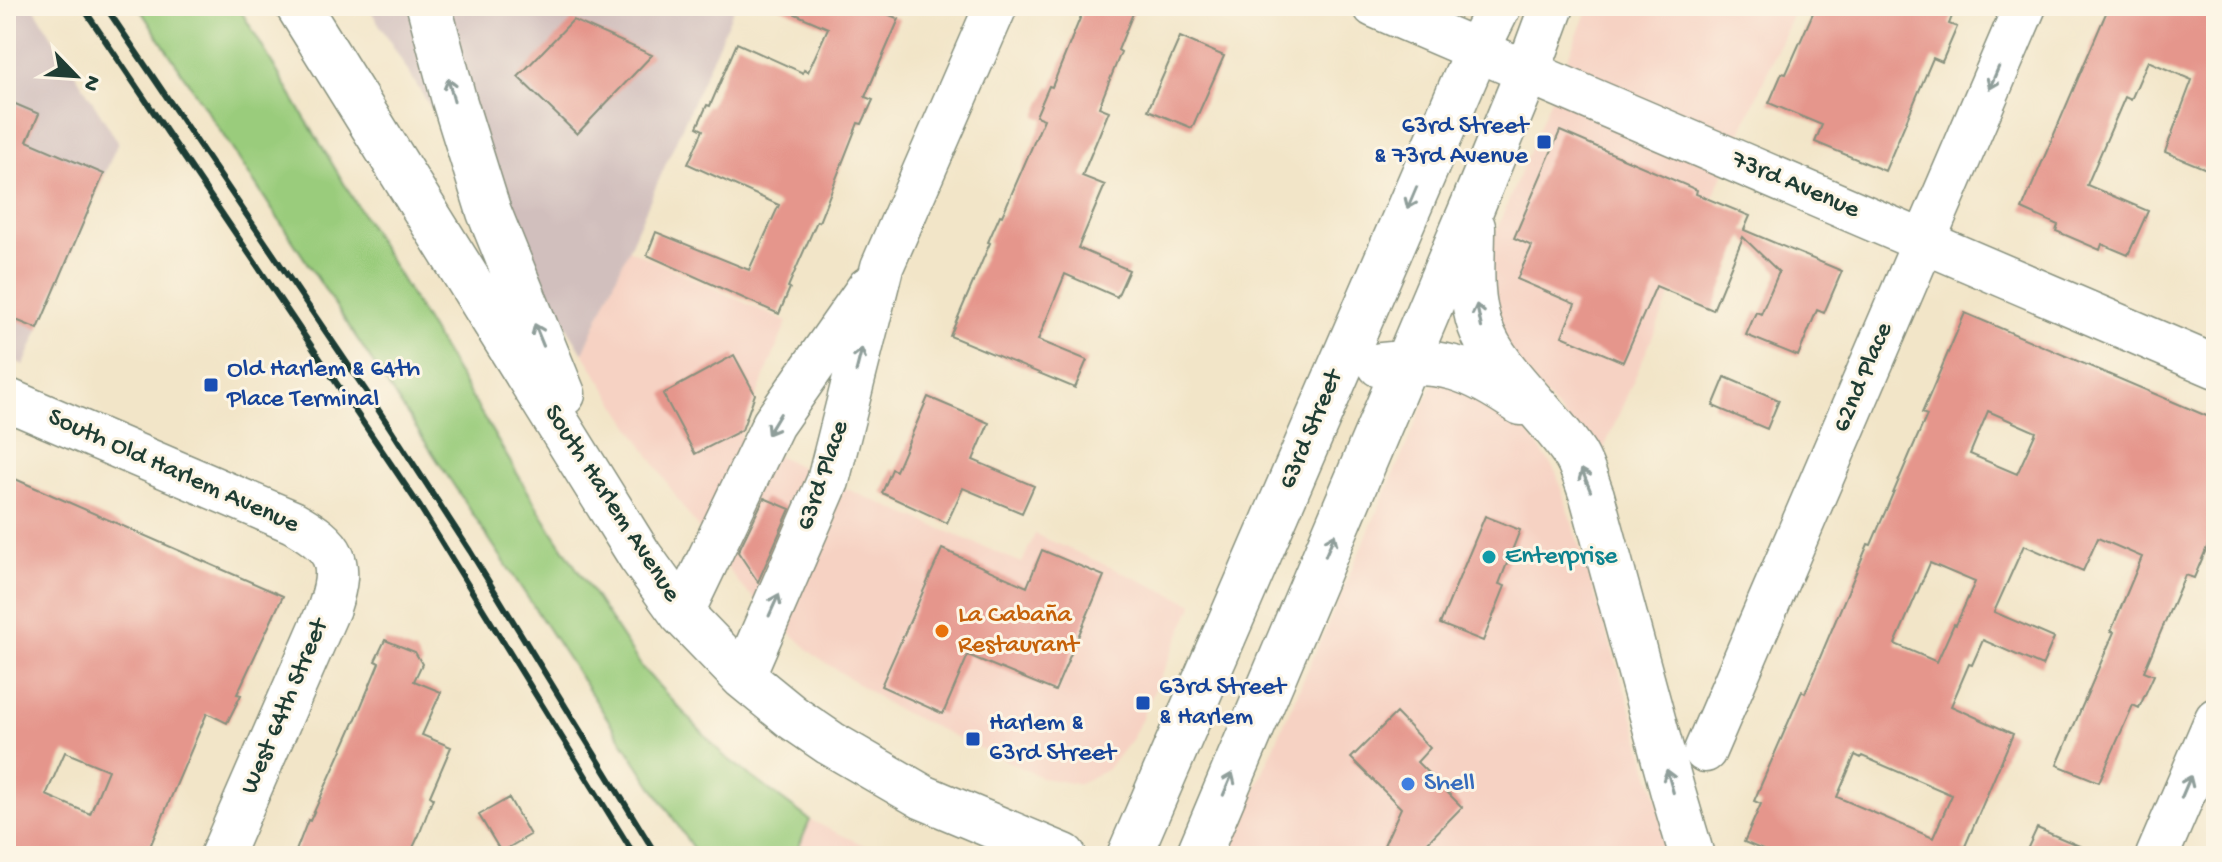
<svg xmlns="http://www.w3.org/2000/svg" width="2222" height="862" font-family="'Gochi Hand',sans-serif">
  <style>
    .built { fill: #f6d2c3 }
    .industrial { fill: #d1bfbd }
    .green { fill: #9acc7b; stroke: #5c8458; stroke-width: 2 }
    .building { fill: #e5968c; fill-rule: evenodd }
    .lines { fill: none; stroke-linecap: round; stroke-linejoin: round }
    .minor-casing { stroke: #88917e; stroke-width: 45 }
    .major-casing { stroke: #88917e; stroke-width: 47 }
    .minor { stroke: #fff; stroke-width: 42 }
    .major { stroke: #fff; stroke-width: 44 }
    .rail { stroke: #1f3d34; stroke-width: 6 }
    .oneway { stroke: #8f9e9a }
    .transit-dot { fill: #1a4fb4; stroke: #fcf5e5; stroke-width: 3 }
    .culture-dot { fill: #0f9aa8; stroke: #fcf5e5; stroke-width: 3 }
    .food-dot { fill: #e8710a; stroke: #fcf5e5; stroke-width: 3 }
    .shop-dot { fill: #3f7fe0; stroke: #fcf5e5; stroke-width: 3 }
    .labels { text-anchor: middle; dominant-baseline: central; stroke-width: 6; stroke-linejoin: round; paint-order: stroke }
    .transit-label { font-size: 26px; fill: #164399; stroke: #fcf5e5; text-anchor: start }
    .street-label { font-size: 26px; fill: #1f3d34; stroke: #fcf5e5 }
    .culture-label { font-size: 26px; fill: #0d838f; stroke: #fcf5e5; text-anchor: start }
    .food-label { font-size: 26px; fill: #c56008; stroke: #fcf5e5; text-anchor: start }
    .shop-label { font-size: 26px; fill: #366cbe; stroke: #fcf5e5; text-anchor: start }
  </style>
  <rect width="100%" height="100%" fill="#fcf5e5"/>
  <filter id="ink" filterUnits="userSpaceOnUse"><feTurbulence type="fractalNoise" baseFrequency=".0125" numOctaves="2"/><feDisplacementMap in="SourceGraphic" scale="16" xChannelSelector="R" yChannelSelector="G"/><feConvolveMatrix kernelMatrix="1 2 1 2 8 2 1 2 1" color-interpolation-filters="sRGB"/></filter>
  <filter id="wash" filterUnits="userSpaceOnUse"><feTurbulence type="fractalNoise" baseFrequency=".006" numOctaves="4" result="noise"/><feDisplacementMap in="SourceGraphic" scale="32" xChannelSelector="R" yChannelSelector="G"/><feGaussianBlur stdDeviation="1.8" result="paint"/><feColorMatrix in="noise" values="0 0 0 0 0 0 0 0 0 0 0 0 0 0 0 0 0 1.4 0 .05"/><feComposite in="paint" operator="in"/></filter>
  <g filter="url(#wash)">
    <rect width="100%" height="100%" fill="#f2e5c8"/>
    <path class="built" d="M1589,6H1796L1599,460L1497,338L1482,265Z
      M628,249L787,322L740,436L828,481L1022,563L1035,534L1194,604L1133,737L1108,769L1078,784L1043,778L894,708L813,654L740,585L680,503L583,353Z
      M1437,375L1489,396L1525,427L1556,472L1627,696L1674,856H1226Z
      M810,820L887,856H795Z"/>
    <path class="industrial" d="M6,6H33L118,142L24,365L6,357Z
      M368,6H735L583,353L403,63Z"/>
    <path class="green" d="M138,6H238L548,525L643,669L724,756L810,820L795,856H698Z"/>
    <g id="blocks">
      <path class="building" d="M777,6H869L899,19L865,97L873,100L862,124L858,123L819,222L817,221L788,287L790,288L779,314L647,255L656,232L749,270L779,205L688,164L703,130L697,127L707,105L710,106L737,43L803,73L804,70L808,72L828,28Z
        M1085,6H1136L1118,50L1121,52L1099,107L1109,111L1082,176L1105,185L1078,248L1129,270L1117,297L1065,274L1038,340L1087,360L1075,388L950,336L990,243L988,242L1000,215L1002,216L1044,119L1036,116L1049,86L1052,87Z
        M1816,6H1956L1949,24L1957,27L1942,62L1933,58L1885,171L1815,142L1822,125L1769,103L1782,73L1786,74Z
        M2109,6H2216V173L2165,152L2192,80L2148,61L2131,100L2125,97L2087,185L2148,211L2128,255L2102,244L2100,250L2056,231L2058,225L2022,209Z
        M573,20L652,55L577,134L518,77Z
        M1180,37L1224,56L1192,128L1148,110Z
        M6,100L39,114L27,141L104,174L38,329L6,316Z
        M1560,131L1697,190L1696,194L1750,216L1744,230L1842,271L1824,313L1817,310L1798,356L1746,335L1756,312L1761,314L1779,272L1743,237L1713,310L1656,286L1623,362L1562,336L1575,304L1517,279L1532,246L1514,238Z
        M1965,313L2216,420V526L2194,578L2185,575L2144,671L2154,675L2139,708L2133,705L2099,782L2057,765L2114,632L2111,631L2142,557L2098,538L2083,571L2024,545L1994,612L2054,638L2042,666L1983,640L1972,665L1969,664L1951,706L2013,734L1963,851L1975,856H1777L1744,842L1761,804L1754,801L1802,691L1805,693L1868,544L1871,545L1912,449L1927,415L1922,413ZM1988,411L2036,432L2017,474L1970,454ZM1930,563L1975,582L1956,625L1954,624L1937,662L1895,644ZM1855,755L1861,758L1862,756L1952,795L1933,838L1837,797Z
        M734,355L755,394L742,430L695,454L663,394Z
        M1725,377L1779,400L1767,429L1713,406Z
        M928,397L989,423L973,460L1034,486L1022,513L963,488L947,523L882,493L892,469L896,471Z
        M6,475L283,596L237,694L241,695L227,723L207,713L146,856H6ZM65,752L108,770L90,814L46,795Z
        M764,498L790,509L758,582L738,552Z
        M1485,516L1520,530L1499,584L1505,586L1483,641L1440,624Z
        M942,549L1027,587L1042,550L1104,576L1055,691L968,655L943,714L881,686Z
        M385,640L415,652L422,664L414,681L441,692L422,735L451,747L430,796L433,798L419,835L409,856H294L308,820L310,821L357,716L379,663L375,661Z
        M1396,713L1430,748L1417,762L1462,807L1420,850L1417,856H1379L1401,808L1351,758Z
        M509,798L530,835L501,852L479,815Z
        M2037,828L2103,856H2024Z"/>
    </g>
  </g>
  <g filter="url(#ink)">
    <use href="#blocks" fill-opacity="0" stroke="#88917e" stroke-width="2"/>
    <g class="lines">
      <g class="minor-casing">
        <path id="minor" d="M1374,6L2216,367
          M6,399L293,522C335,546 345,560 329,608L221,856
          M682,614L773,424L868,288
          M743,677L828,481L882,267L996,6
          M1705,751L2025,6
          M2157,856L2216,719"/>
      </g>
      <g class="major-casing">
        <path id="major" d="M298,6L640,556L682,614L743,677L792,717L830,743L923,797L1064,856
          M429,6L454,100L489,212L563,394
          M1473,227C1473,260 1469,295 1480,326C1496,373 1549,413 1576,456C1583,468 1587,483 1592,496L1672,789L1692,856
          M1380,365C1443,358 1470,368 1521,403
          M1129,856L1477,50L1499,6
          M1198,856L1473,205L1528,71L1552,6"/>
      </g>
      <use href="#minor" class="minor"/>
      <use href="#major" class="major"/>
      <path class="rail" d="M82,6L420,507L635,856
        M105,6L370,397L470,551L657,856"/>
    </g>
    <defs><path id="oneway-shaft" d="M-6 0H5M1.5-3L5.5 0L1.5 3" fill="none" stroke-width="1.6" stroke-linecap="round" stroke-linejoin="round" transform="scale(2)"/></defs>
    <g class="oneway">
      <use href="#oneway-shaft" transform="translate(1994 78) rotate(113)"/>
      <use href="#oneway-shaft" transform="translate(451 90) rotate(-105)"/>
      <use href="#oneway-shaft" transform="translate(1412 198) rotate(113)"/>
      <use href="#oneway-shaft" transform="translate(1479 316) rotate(-102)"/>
      <use href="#oneway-shaft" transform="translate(539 335) rotate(-112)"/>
      <use href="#oneway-shaft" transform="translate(859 360) rotate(-76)"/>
      <use href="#oneway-shaft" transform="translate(774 424) rotate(121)"/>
      <use href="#oneway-shaft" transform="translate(1586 480) rotate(-112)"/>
      <use href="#oneway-shaft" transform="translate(1330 545) rotate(-67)"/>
      <use href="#oneway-shaft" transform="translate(774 605) rotate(-66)"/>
      <use href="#oneway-shaft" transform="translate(1670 781) rotate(-106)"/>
      <use href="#oneway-shaft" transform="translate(1228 784) rotate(-67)"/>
      <use href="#oneway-shaft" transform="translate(2186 787) rotate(-67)"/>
    </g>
  </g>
  <g class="transit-dot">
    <rect x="1536" y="134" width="16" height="16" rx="4"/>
    <rect x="203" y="377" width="16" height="16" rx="4"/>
    <rect x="1135" y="695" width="16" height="16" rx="4"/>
    <rect x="965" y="731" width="16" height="16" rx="4"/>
  </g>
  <circle class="culture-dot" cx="1489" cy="557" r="8"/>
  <circle class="food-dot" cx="942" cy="631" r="8"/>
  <circle class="shop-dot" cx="1408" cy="784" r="8"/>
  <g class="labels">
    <g class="transit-label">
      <text x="1528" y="127" text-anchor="end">63rd Street<tspan x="1528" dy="30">&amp; 73rd Avenue</tspan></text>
      <text x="227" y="370">Old Harlem &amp; 64th<tspan x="227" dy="30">Place Terminal</tspan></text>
      <text x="1159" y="688">63rd Street<tspan x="1159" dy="30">&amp; Harlem</tspan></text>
      <text x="989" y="724">Harlem &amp;<tspan x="989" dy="30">63rd Street</tspan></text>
    </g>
    <g class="street-label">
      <text transform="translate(1795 186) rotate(23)">73rd Avenue</text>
      <text transform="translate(1864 378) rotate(-67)">62nd Place</text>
      <text transform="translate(1312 430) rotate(-67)">63rd Street</text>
      <text transform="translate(173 472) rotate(24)">South Old Harlem Avenue</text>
      <text transform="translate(824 476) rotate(-71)">63rd Place</text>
      <text transform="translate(611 504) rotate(57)">South Harlem Avenue</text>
      <text transform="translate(286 707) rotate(-67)">West 64th Street</text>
    </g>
    <g class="culture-label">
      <text x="1505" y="557">Enterprise</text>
    </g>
    <g class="food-label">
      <text x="958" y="616">La Cabaña<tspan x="958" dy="30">Restaurant</tspan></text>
    </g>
    <g class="shop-label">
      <text x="1424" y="784">Shell</text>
    </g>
  </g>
  <rect width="2222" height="862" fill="none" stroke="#fcf5e5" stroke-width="32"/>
  <g transform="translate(76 76) rotate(115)" stroke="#fcf5e5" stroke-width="6" paint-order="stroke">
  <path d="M0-6L14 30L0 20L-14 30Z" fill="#1f3d34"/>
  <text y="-12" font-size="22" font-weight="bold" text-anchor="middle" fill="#1f3d34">N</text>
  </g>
</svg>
